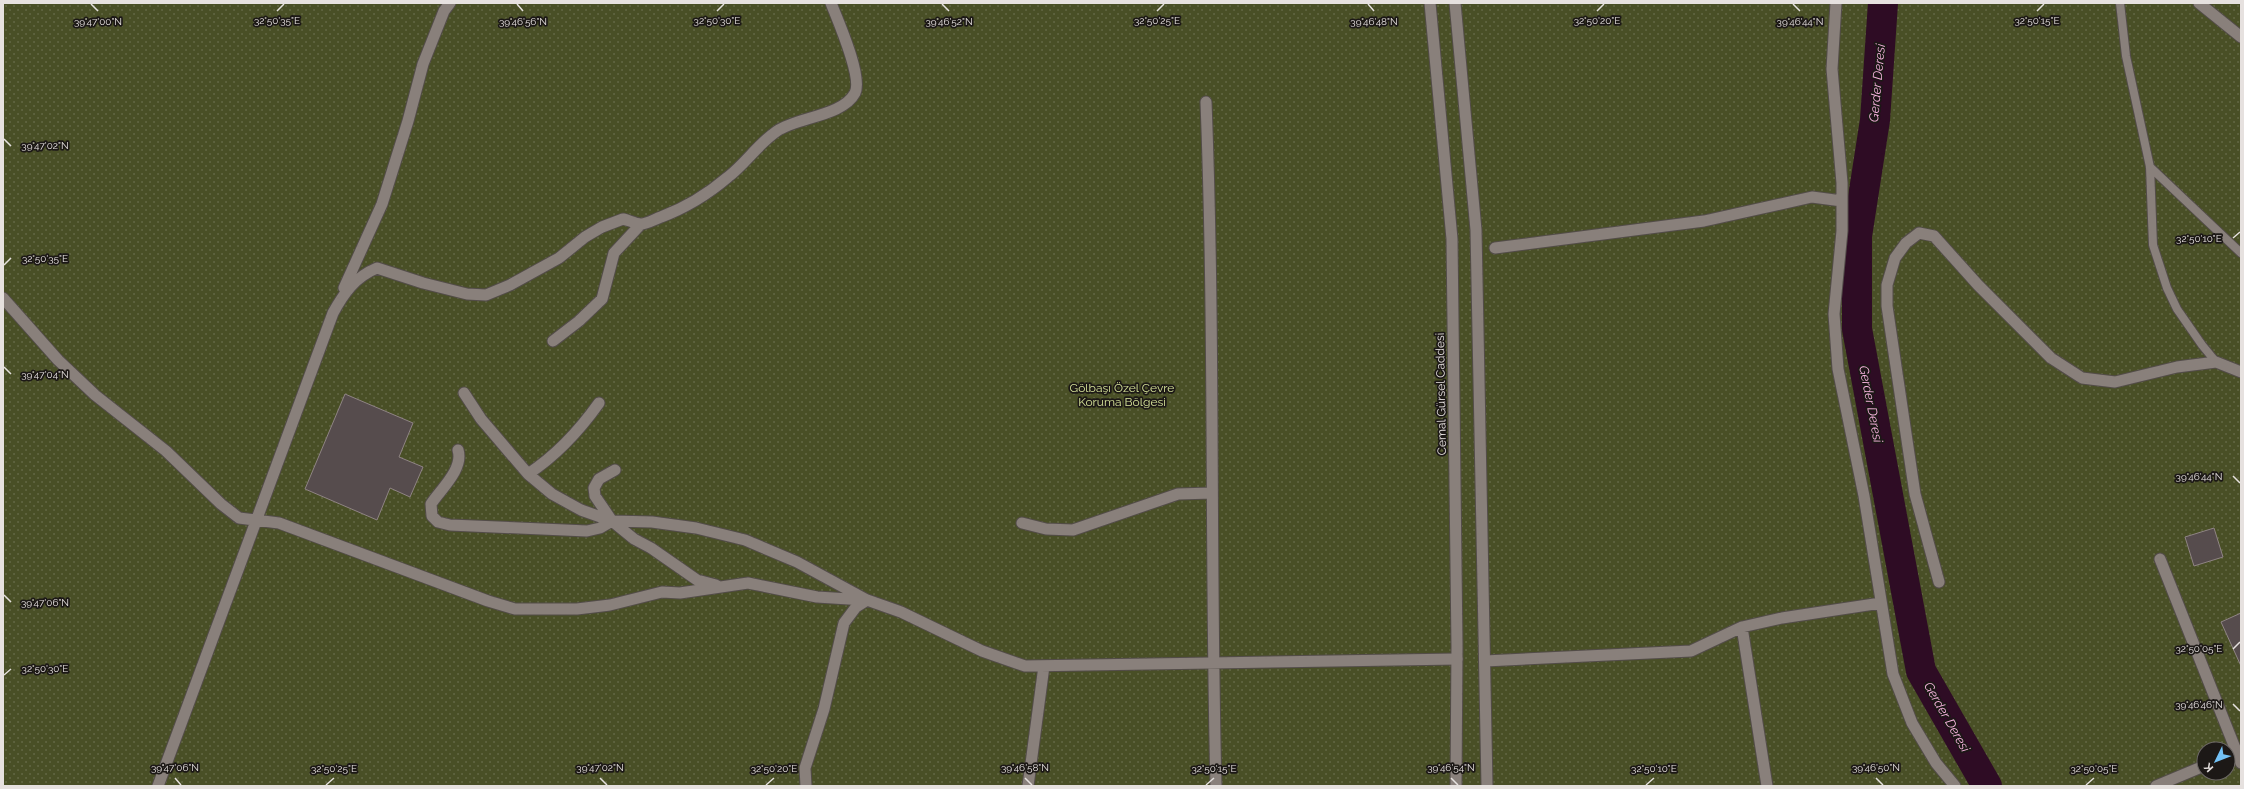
<svg xmlns="http://www.w3.org/2000/svg" width="2244" height="789" font-family="Raleway,sans-serif">
  <style>
    .grass { fill: url(#grass-dots); fill-rule: evenodd }
    .lines { fill: none; stroke-linecap: round; stroke-linejoin: round }
    .river { stroke: #2e0c24; stroke-width: 30 }
    .building { fill: #564c4d; stroke: #8f8484 }
    .service-casing { stroke: #534c49; stroke-width: 10 }
    .minor-casing { stroke: #534c49; stroke-width: 13 }
    .tertiary-casing { stroke: #534c49; stroke-width: 13 }
    .service { stroke: #89807b; stroke-width: 8 }
    .minor { stroke: #89807b; stroke-width: 11 }
    .tertiary { stroke: #89807b; stroke-width: 11 }
    .ticks { fill: none; stroke: #e6e1df; stroke-width: 1.5 }
    .labels { text-anchor: middle; dominant-baseline: central; stroke-width: 3.5; stroke-linejoin: round; paint-order: stroke }
    .park-label { font-size: 12px; fill: #d6e399; stroke: #1c1816 }
    .street-label { font-size: 12px; fill: #e6e1df; stroke: #1c1816 }
    .water-label { font-size: 13px; font-style: italic; fill: #f7b3de; stroke: #1c1816 }
    .ticks-label { font-size: 10px; text-anchor: middle; fill: #e6e1df; stroke: #1c1816; stroke-width: 3.5; stroke-linejoin: round; paint-order: stroke }
  </style>
  <defs>
    <pattern id="grass-dots" width="8" height="8" patternUnits="userSpaceOnUse"><rect width="8" height="8" fill="#494f26"/><path d="M2 2h.1M6 6h.1" fill="none" stroke="#636845" stroke-width="1.8" stroke-linecap="round"/></pattern>
  </defs>
  <rect width="100%" height="100%" fill="#372f2b"/>
  <path class="grass" d="M3,3H2241V786H3ZM2204,749H2228V773H2204Z"/>
  <g class="lines">
    <path class="river" d="M1883,3L1875,120L1857,236V329L1921,671L1987,786"/>
  </g>
  <path class="building" d="M345,394L413,423L399,457L423,467L410,497L390,488L377,520L305,489Z
    M2214,528L2223,557L2194,566L2185,537Z
    M2241,613V666L2221,622Z"/>
  <g class="lines">
    <g class="service-casing">
      <path id="service" d="M2120,3L2126,56L2150,167L2153,245L2167,288L2177,309L2202,345L2216,362
        M2150,167L2241,253"/>
    </g>
    <g class="minor-casing">
      <path id="minor" d="M1836,3L1832,69L1842,183V231L1834,314L1838,369L1864,496L1893,674L1912,723L1936,763L1955,786
        M1206,102C1215,330 1210,558 1216,786
        M1495,248L1704,221L1812,197L1842,201
        M344,288L382,204L408,121L423,64L444,11L450,3
        M3,298L58,360L95,395L166,451L221,504L239,518L279,523L488,601L515,609H577L610,605L662,592L680,593L748,583L817,597L865,600
        M553,341L579,321L602,299L614,253L641,224
        M464,393L481,419L528,474L552,494L581,510L612,521L652,522L696,528L745,540L797,562L867,600L901,612L982,651L1025,666L1457,659
        M458,450C464,469 440,490 431,504L432,516L438,522L450,525L587,531L600,528L612,521L634,539L651,548L697,580L716,585
        M528,474C557,455 579,431 599,403
        M612,521L595,496L594,488L599,479L615,470
        M1022,523L1046,529L1073,530L1178,494L1212,493
        M2160,559L2241,763
        M1939,582L1915,494L1887,306V285L1895,258L1906,243L1919,233L1934,236L1978,285L2051,358L2082,378L2115,382L2177,367L2216,362L2241,372
        M1742,627L1767,786
        M1485,661L1691,651L1742,627L1782,618L1881,603
        M158,786L333,313C344,293 355,277 377,268L423,283L467,294L486,295L510,285L559,258L585,237L602,227L623,219C628,220 636,224 641,224C647,224 655,219 661,217C685,208 708,194 728,177C746,163 758,144 777,131C798,117 843,116 855,93C863,77 838,21 831,3
        M806,786L805,768L824,709L844,623L856,607L867,600
        M1028,786L1044,666
        M2156,786L2204,766"/>
    </g>
    <g class="tertiary-casing">
      <path id="tertiary" d="M1430,3L1452,239L1457,646L1456,786
        M1455,3L1476,230L1487,786
        M2199,3L2241,37"/>
    </g>
    <use href="#service" class="service"/>
    <use href="#minor" class="minor"/>
    <use href="#tertiary" class="tertiary"/>
  </g>
  <path class="ticks" d="M91,4L98,11M517,4L523,11M942,4L949,11M1368,4L1374,11M1793,4L1800,11M277,11L284,4M717,11L724,4M1157,11L1164,4M1597,11L1604,4M2037,11L2044,4M4,139L11,146M2233,238L2240,232M4,265L11,258M4,367L11,374M2233,476L2240,483M4,595L11,602M2233,649L2240,642M4,675L11,669M2233,704L2240,711M175,778L181,785M600,778L607,785M1025,778L1032,785M1451,778L1458,785M1876,778L1883,785M326,785L334,778M766,785L774,778M1206,785L1214,778M1646,785L1654,778M2086,785L2094,778"/>
  <g class="labels">
    <g class="park-label">
      <text x="1122" y="388">Gölbaşı Özel Çevre<tspan x="1122" dy="14">Koruma Bölgesi</tspan></text>
    </g>
    <g class="street-label">
      <text transform="translate(1441 394) rotate(-91)">Cemal Gürsel Caddesi</text>
    </g>
    <g class="water-label">
      <text transform="translate(1877 83) rotate(-85)">Gerder Deresi</text>
      <text transform="translate(1871 404) rotate(79)">Gerder Deresi</text>
      <text transform="translate(1947 717) rotate(60)">Gerder Deresi</text>
    </g>
  </g>
  <g class="ticks-label">
    <text x="277" y="24">32°50'35"E</text>
    <text x="717" y="24">32°50'30"E</text>
    <text x="1157" y="24">32°50'25"E</text>
    <text x="1597" y="24">32°50'20"E</text>
    <text x="2037" y="24">32°50'15"E</text>
    <text x="98" y="25">39°47'00"N</text>
    <text x="523" y="25">39°46'56"N</text>
    <text x="949" y="25">39°46'52"N</text>
    <text x="1374" y="25">39°46'48"N</text>
    <text x="1800" y="25">39°46'44"N</text>
    <text x="45" y="149">39°47'02"N</text>
    <text x="2199" y="242">32°50'10"E</text>
    <text x="45" y="262">32°50'35"E</text>
    <text x="45" y="378">39°47'04"N</text>
    <text x="2199" y="480">39°46'44"N</text>
    <text x="45" y="606">39°47'06"N</text>
    <text x="2199" y="652">32°50'05"E</text>
    <text x="45" y="672">32°50'30"E</text>
    <text x="2199" y="708">39°46'46"N</text>
    <text x="175" y="771">39°47'06"N</text>
    <text x="600" y="771">39°47'02"N</text>
    <text x="1025" y="771">39°46'58"N</text>
    <text x="1451" y="771">39°46'54"N</text>
    <text x="1876" y="771">39°46'50"N</text>
    <text x="334" y="772">32°50'25"E</text>
    <text x="774" y="772">32°50'20"E</text>
    <text x="1214" y="772">32°50'15"E</text>
    <text x="1654" y="772">32°50'10"E</text>
    <text x="2094" y="772">32°50'05"E</text>
  </g>
  <rect width="2244" height="789" fill="none" stroke="#e6e1df" stroke-width="8"/>
  <g transform="translate(2216 761) rotate(227)"><circle r="19" fill="#1c1816" stroke="#6d6866"/>
  <path d="M0-3L7 15L0 10L-7 15Z" fill="#73c1f5"/>
  <text y="-6" font-size="11" font-weight="bold" text-anchor="middle" fill="#e6e1df">K</text>
  </g>
</svg>
